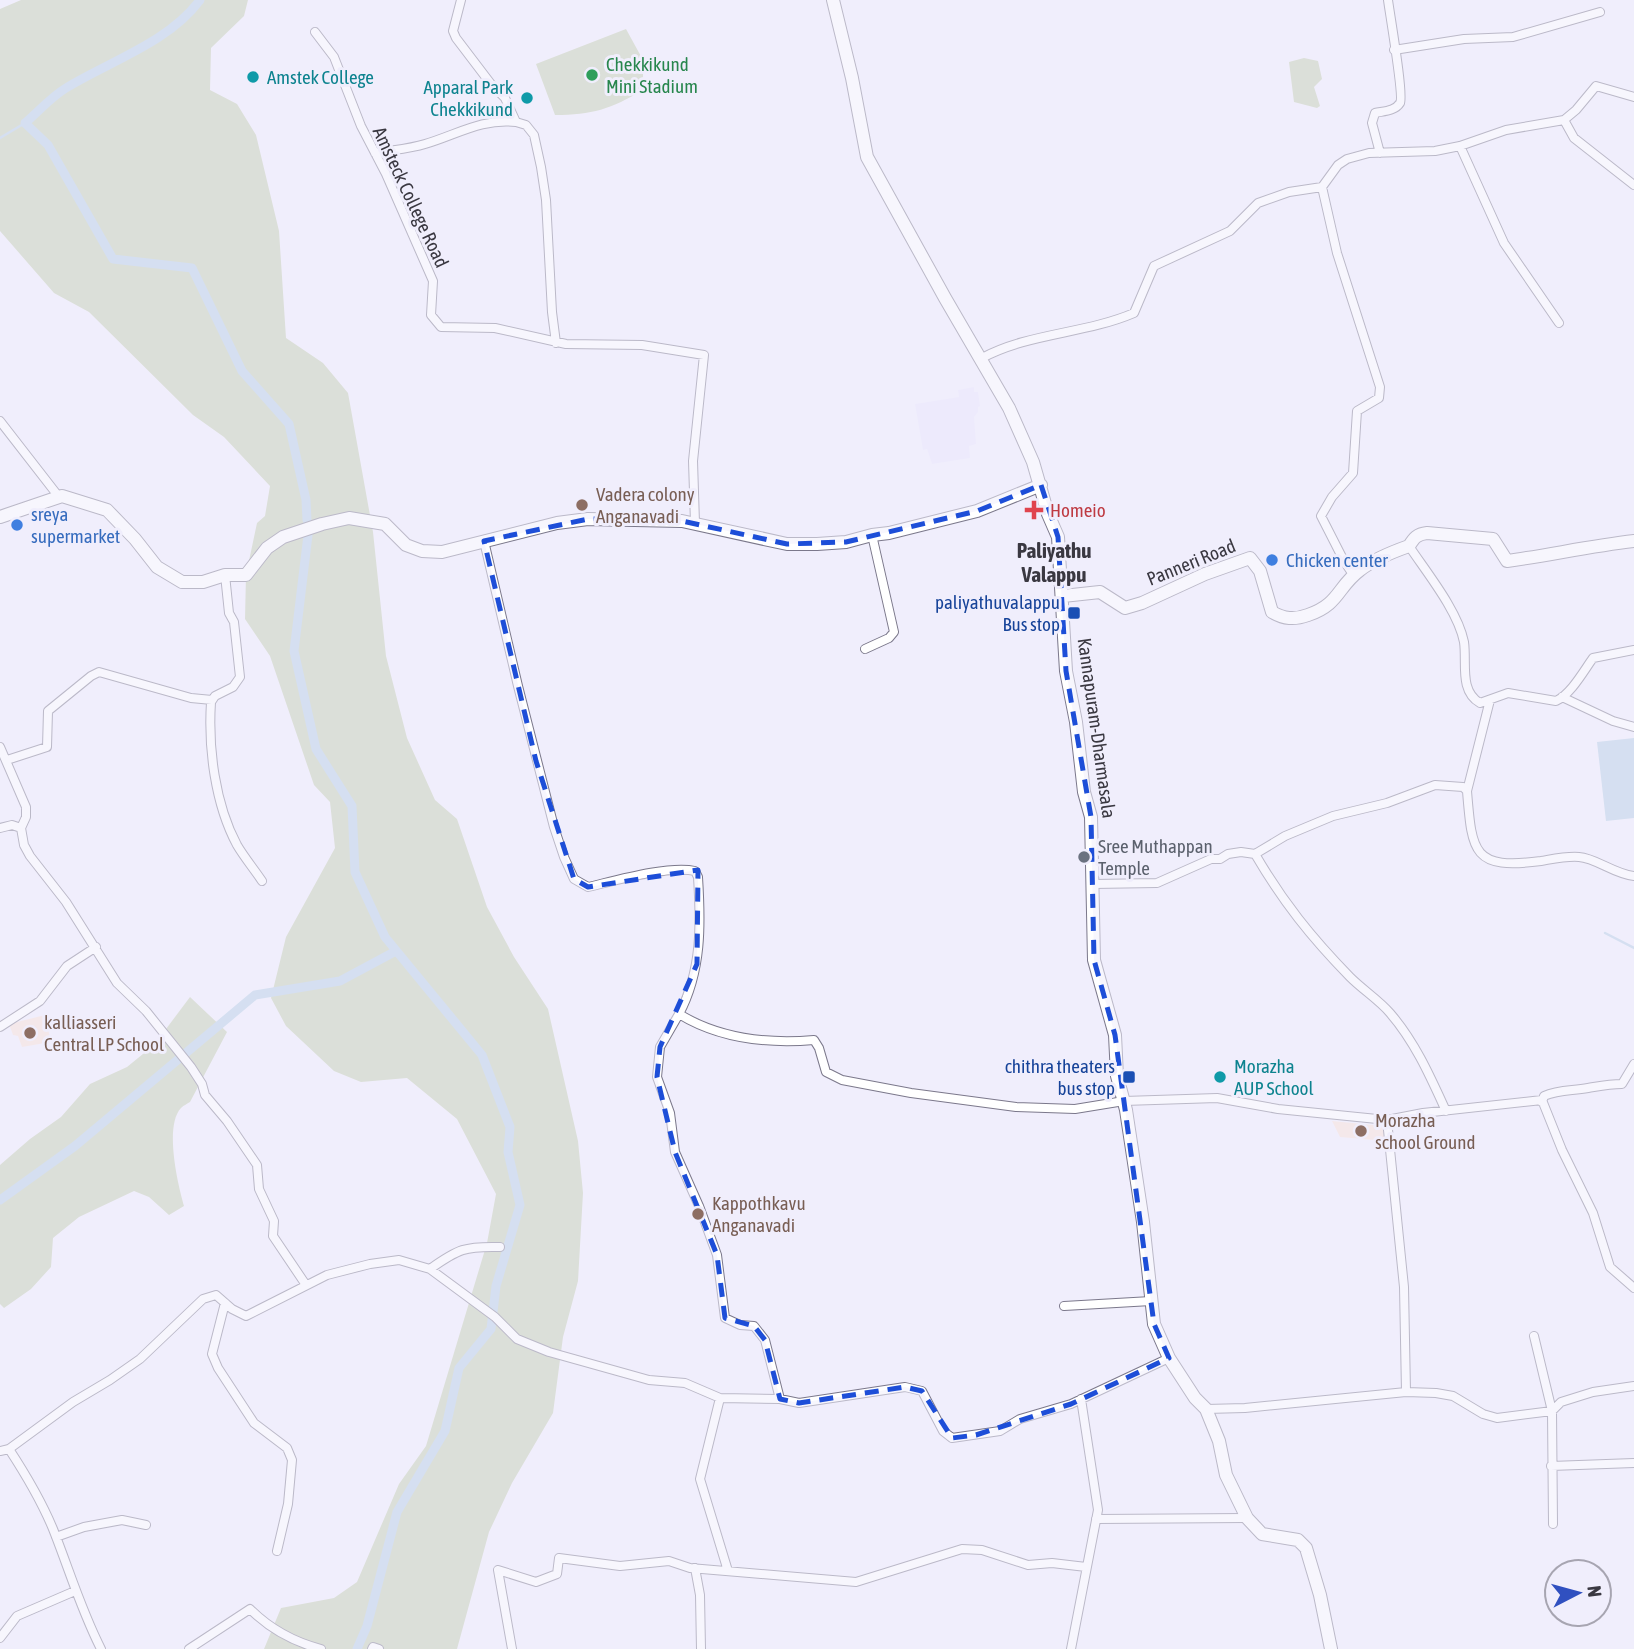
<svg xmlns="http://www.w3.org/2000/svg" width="1634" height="1649" font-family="'Asap Condensed',sans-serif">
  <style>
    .built { fill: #e9e5fd }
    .education { fill: #f9e1d6 }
    .green { fill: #c2ccaf }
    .water { fill: #b3cde4 }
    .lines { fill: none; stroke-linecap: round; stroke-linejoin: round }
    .stream { stroke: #b3cde4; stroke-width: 2.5 }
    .canal { stroke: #b3cde4; stroke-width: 9 }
    .street-casing { stroke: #7b788b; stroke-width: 10 }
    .secondary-casing { stroke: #7b788b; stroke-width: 14 }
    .street { stroke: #fff; stroke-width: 8 }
    .secondary { stroke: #fff; stroke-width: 12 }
    .marked { fill: none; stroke: #1d4ed8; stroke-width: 5; stroke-dasharray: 14 9; stroke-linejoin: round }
    .leisure-dot { fill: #2e9e5b; stroke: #f0eefc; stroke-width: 2.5 }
    .culture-dot { fill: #0f9aa8; stroke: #f0eefc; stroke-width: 2.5 }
    .education-dot { fill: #8d6e63; stroke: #f0eefc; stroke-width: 2.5 }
    .health-dot { fill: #e0444e; stroke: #f0eefc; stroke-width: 2.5 }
    .shop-dot { fill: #3f7fe0; stroke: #f0eefc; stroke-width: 2.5 }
    .transit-dot { fill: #1a4fb4; stroke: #f0eefc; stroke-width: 2.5 }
    .worship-dot { fill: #6b7280; stroke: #f0eefc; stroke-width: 2.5 }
    .labels { text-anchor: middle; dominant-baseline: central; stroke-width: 6; stroke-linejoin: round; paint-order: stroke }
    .leisure-label { font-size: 19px; fill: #27864d; stroke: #f0eefc; text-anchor: start }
    .culture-label { font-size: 19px; fill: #0d838f; stroke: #f0eefc; text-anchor: start }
    .street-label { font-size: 19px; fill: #3a3841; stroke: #f0eefc }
    .education-label { font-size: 19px; fill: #785e54; stroke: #f0eefc; text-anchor: start }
    .health-label { font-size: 19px; fill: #be3a42; stroke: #f0eefc; text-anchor: start }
    .shop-label { font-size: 19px; fill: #366cbe; stroke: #f0eefc; text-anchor: start }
    .transit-label { font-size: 19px; fill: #164399; stroke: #f0eefc; text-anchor: end }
    .worship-label { font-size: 19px; fill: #5b616d; stroke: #f0eefc; text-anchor: start }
    .neighbourhood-label { font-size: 21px; font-weight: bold; fill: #3a3841; stroke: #f0eefc }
  </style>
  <rect width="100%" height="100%" fill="#f0eefc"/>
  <path class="built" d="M974,387V392H978L980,406L978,407V412L974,417L976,444L969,446L970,458L932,464L927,449L923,450L915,404L959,397L958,390Z"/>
  <path class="education" d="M45,1015L51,1042L22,1047L18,1036L13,1035L9,1024Z
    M1332,1121L1383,1126L1386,1141L1340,1137Z"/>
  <path class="green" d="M21,0H248L244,16L211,48L210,90L237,104L256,135L279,231L286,338L323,363L348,393L373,532L386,656L407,738L435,800L457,819L487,907L514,957L548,1009L578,1141L583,1193L578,1281L563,1337L553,1413L512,1483L489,1532L457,1649H264L281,1608L334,1598L357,1582L399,1484L426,1446L487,1243L496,1194L457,1119L407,1078L361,1082L334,1071L286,1026L271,998L286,937L335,848L330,802L314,785L270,656L245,619L246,575L257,523L265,516L270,486L224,437L193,415L89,312L54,293L0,231V9Z
    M626,29L643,60V90C611,109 592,115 555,115L536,64Z
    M1304,58L1318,61L1322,79L1314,87L1320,106L1317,108L1294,102L1289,62Z
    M190,997L227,1032L190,1102C187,1104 184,1105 181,1108C164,1126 178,1185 184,1206L169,1215L149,1197L134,1191L79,1217L53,1238L51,1267L31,1289L4,1308L0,1304V1165L30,1139L61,1117L90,1084L127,1067L154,1045Z"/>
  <path class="water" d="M1634,738V818L1606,821L1597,742Z"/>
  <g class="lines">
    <path class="stream" d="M0,138L25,123
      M1605,933L1634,948"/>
    <path class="canal" d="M200,0C168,43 110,61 66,88C51,97 38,112 25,123L48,145L113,259L192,268L242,371L289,424L306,500L307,520
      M308,535L294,651L316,749L352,806L355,872L385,937L482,1055L510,1127L508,1152L520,1205L496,1286L491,1329L459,1368L445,1431L397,1512L367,1626L357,1649
      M0,1200L75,1146L255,995L340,981L396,951"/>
    <g class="street-casing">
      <path id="street" d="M461,0L453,31L456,38L491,84L505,98L516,122L526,125L534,135L541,167L546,200L552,312L556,343
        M315,32L334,57L361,126L386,174L433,281L431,315L441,327L495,328L566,344L642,345L704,355L693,461L695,523
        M1394,50L1464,39L1513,37L1600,12
        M1564,120L1574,138L1634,185
        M1460,146L1504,243L1559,323
        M375,153C391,150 409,149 425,144C456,135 482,118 516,122
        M1380,153L1372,123L1375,113C1384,111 1395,111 1400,103C1404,96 1390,15 1388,0
        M1322,187L1337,253L1380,387L1379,398L1357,411L1353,473L1332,497L1321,516L1344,561L1354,576
        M982,358C1028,333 1085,334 1134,313L1154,266L1230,231L1258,203L1289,192L1322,187L1338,165L1347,159L1369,153L1435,151L1460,146L1506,130L1564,120L1576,110L1596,86L1634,97
        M0,421L59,497
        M484,541L518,686L554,827L564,857L574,879L588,887C614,881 669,865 695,871L698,877C701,924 702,971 679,1014C720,1039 767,1044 814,1040L819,1048L826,1072L842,1080L911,1093L1016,1107L1075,1109L1124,1101L1217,1098L1278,1109L1387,1120L1423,1113L1542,1100L1562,1150L1593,1213L1610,1267L1634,1288
        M1409,546C1427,573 1458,611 1464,642C1467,663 1459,691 1480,703L1508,693L1556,701C1571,694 1583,672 1593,658L1634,650
        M225,575L229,613L234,622L240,677L233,687L215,696L211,702C208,748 215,804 237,845C244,857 254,869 262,881
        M865,649L889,638L894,632L872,535
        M1562,697L1613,721L1634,727
        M0,747L26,807V817L21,828L24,845L30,856L66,902L117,983L146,1011L191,1067L202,1084L205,1095L227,1121L257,1165L259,1189L274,1221L273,1236L306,1285
        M7,760L47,747L48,711L91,676L99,672L191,698L212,700
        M1467,791L1490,700
        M0,828L12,825L21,828
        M1255,854C1283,902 1311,937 1350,977C1363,990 1379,1000 1390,1013C1415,1042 1430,1076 1446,1111
        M1093,884L1157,883L1211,859H1220L1228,854L1241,852L1255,854L1285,836L1333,816L1387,803L1435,785L1463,787L1467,791C1472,853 1473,870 1541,861C1553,859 1566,856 1579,857C1596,858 1614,874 1634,876
        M679,1014L660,1047L657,1077L670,1113L675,1152L699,1206L717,1255L725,1318L740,1325L754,1326L765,1340L780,1399L799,1403L905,1387L922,1391L943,1431L952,1438L1000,1431L1020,1419L1071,1404L1169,1358
        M0,1027L40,1001L67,966L96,947
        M1542,1102L1544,1096C1559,1089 1572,1091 1588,1088C1600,1086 1609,1084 1622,1084L1634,1064
        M1387,1120L1404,1287L1406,1392
        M430,1269C458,1249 465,1246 500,1247
        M225,1303L212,1354L218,1368L254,1423L287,1448L292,1460L288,1504L277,1551
        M1064,1306L1151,1301
        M1534,1336L1552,1411L1553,1524
        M720,1398L700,1479L728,1571
        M1206,1409L1245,1408L1406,1392L1436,1393L1453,1396L1483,1414L1497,1418L1552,1411L1561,1402L1593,1392L1634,1386
        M9,1449L73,1402L110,1380L140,1359L203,1299L216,1295L232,1309L246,1316L327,1275L370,1264L399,1260L430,1269L495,1317L517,1339L549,1352L649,1380L685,1383L720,1398L780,1399
        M0,1451L9,1449C26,1475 41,1500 53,1529C69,1569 81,1610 101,1649
        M1551,1466L1634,1463
        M1096,1519L1247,1518
        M56,1537L84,1527L122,1520L146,1525
        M695,1568L700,1595L701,1649
        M0,1638L17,1616L75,1591
        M189,1649L250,1609C270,1629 294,1642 321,1649
        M372,1649L373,1647L379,1649
        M512,1649L498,1570L536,1582L557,1574L559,1558L620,1566L669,1561L690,1568L856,1582L962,1549L982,1550L1028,1565L1052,1563L1086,1567
        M1071,1649L1098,1510L1081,1399"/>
    </g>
    <g class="secondary-casing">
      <path id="secondary" d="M833,0L852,78L867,157L945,298L1009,408L1033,462L1048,514L1058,537L1066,671L1076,722L1084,792L1091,817L1094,960L1115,1035L1117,1076L1126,1110L1143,1222L1154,1324L1169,1358L1195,1398L1206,1409L1219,1441L1226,1475L1247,1518L1262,1534L1298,1540L1306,1548L1320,1595L1331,1649
        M0,517L62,496L107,510L135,539L157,567L182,582H203L225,575H246L267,548L283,537L322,524L349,518L385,524L406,545L422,551L442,552L557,523L588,519L682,521L787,544H817L846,542L872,535L889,533L977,511L1041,485
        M1063,596L1100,592L1125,608L1142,603L1205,574L1250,558L1260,571L1272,612C1284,619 1294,620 1308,615C1340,604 1337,587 1360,570C1374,559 1392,552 1409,546C1414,538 1417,534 1427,533L1493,539L1507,561C1550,555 1591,546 1634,541"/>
    </g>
    <use href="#street" class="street"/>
    <use href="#secondary" class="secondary"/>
  </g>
  <path d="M0 0H1634V1649H0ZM1041,485L1058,537L1066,671L1091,817L1094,960L1115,1035L1154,1324L1169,1358L1071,1404L976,1435L952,1438L922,1391L905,1387L799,1403L780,1399L765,1340L754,1326L725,1318L717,1255L675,1152L657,1077L660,1047L697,964L698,870L588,887L574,879L536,761L484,541L588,519L682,521L787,544L846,542L977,511Z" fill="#f0eefc" fill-opacity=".55" fill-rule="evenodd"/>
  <path class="marked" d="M1041,485L1058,537L1066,671L1091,817L1094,960L1115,1035L1154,1324L1169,1358L1071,1404L976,1435L952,1438L922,1391L905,1387L799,1403L780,1399L765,1340L754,1326L725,1318L717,1255L675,1152L657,1077L660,1047L697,964L698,870L588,887L574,879L536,761L484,541L588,519L682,521L787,544L846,542L977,511Z"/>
  <circle class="leisure-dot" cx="592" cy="75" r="7"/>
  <g class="culture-dot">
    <circle cx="253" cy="77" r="7"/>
    <circle cx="527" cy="98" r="7"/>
    <circle cx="1220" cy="1077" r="7"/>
  </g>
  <g class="education-dot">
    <circle cx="582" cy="505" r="7"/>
    <circle cx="30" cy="1033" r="7"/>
    <circle cx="1361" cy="1131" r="7"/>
    <circle cx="698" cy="1214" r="7"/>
  </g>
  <path class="health-dot" d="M1030.5 499.5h7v7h7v7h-7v7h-7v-7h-7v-7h7z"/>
  <g class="shop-dot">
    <circle cx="17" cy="525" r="7"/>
    <circle cx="1272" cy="560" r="7"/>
  </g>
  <g class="transit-dot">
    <rect x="1067" y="606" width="14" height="14" rx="3.5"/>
    <rect x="1122" y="1070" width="14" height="14" rx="3.5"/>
  </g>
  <circle class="worship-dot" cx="1084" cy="857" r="7"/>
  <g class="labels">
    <g class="leisure-label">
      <text x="606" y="64">Chekkikund<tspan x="606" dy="22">Mini Stadium</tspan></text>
    </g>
    <g class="culture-label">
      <text x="267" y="77">Amstek College</text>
      <text x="513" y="87" text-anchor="end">Apparal Park<tspan x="513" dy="22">Chekkikund</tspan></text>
      <text x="1234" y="1066">Morazha<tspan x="1234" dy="22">AUP School</tspan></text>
    </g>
    <g class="street-label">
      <text transform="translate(411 197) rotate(65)">Amsteck College Road</text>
      <text transform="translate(1191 562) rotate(-22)">Panneri Road</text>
      <text transform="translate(1097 728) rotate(82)">Kannapuram-Dharmasala</text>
    </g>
    <g class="education-label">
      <text x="596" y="494">Vadera colony<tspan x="596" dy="22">Anganavadi</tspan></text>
      <text x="44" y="1022">kalliasseri<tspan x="44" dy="22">Central LP School</tspan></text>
      <text x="1375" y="1120">Morazha<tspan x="1375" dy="22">school Ground</tspan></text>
      <text x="712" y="1203">Kappothkavu<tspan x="712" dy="22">Anganavadi</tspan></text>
    </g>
    <g class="health-label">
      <text x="1050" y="510">Homeio</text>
    </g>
    <g class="shop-label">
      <text x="31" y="514">sreya<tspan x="31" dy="22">supermarket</tspan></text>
      <text x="1286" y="560">Chicken center</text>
    </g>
    <g class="transit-label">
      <text x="1060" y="602">paliyathuvalappu<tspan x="1060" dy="22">Bus stop</tspan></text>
      <text x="1115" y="1066">chithra theaters<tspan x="1115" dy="22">bus stop</tspan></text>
    </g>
    <g class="worship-label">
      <text x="1098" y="846">Sree Muthappan<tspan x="1098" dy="22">Temple</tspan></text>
    </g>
    <g class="neighbourhood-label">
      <text x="1054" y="550">Paliyathu<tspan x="1054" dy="24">Valappu</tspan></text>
    </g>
  </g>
  <g transform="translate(1578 1593) rotate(84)"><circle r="33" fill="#f0eefc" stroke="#a7a5b1" stroke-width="2"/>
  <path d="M0-5L12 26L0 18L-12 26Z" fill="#3050c0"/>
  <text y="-10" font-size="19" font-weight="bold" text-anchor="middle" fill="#3a3841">N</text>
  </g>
</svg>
